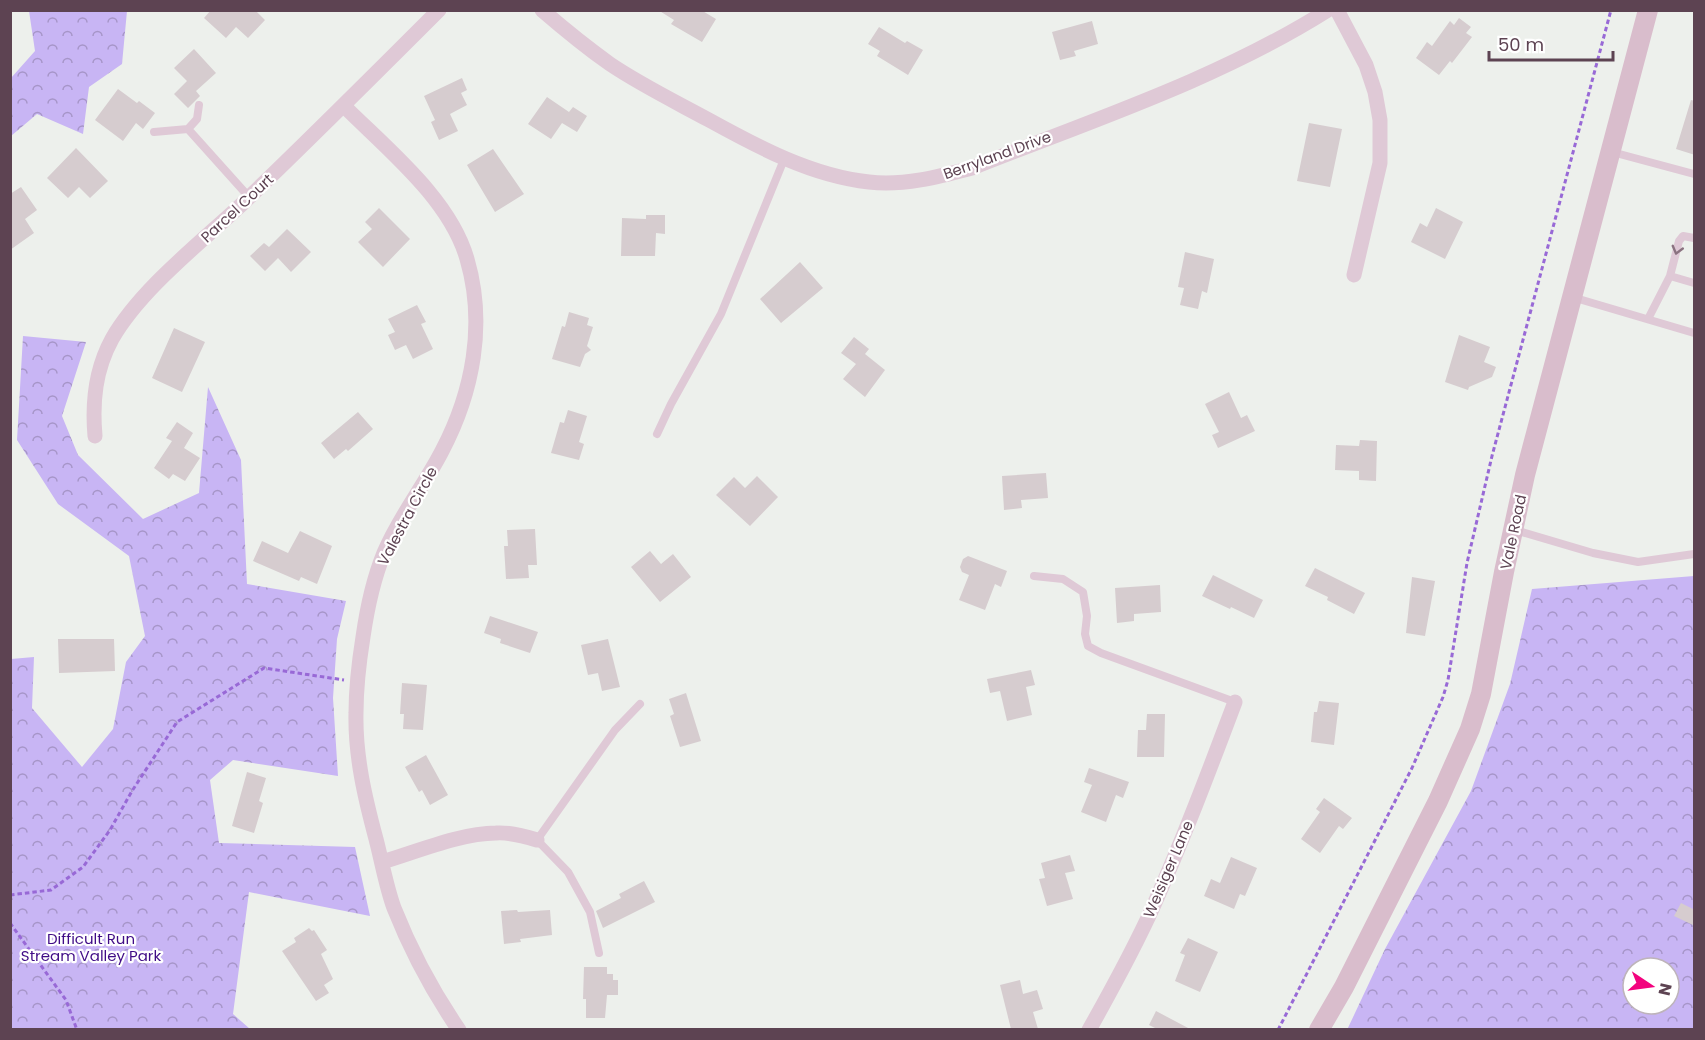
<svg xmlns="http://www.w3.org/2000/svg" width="1705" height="1040" font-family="Poppins,sans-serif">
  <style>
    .forest { fill: url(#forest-crowns); fill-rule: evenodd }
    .building { fill: #d6cccf }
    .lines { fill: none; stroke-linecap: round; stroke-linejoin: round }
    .path { stroke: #9869d6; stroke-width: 3; stroke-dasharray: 4.5 3; stroke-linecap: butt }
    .service { stroke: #dfc9d6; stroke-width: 8 }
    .minor { stroke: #dfc9d6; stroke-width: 15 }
    .secondary { stroke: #d9bdcc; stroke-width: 20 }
    .oneway { stroke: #8a7280 }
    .labels { text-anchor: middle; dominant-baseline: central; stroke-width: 4.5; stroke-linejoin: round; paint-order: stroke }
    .street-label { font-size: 15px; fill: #5d4352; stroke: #fff }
    .park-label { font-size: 15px; fill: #400c86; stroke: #fff }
  </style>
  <defs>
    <pattern id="forest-crowns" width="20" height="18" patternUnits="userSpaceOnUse" patternTransform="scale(1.5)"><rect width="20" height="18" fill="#c8b5f4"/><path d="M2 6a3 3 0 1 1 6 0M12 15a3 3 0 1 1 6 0" fill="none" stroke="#a695c8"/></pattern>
  </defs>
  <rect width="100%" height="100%" fill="#edf0ec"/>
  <path class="forest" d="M29,11H127L122,64L89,87L83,134L37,114L11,136V78L35,51Z
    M23,336L86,342L62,416L78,455L143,519L199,493L208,387L241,460L247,584L346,601L337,639L333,698L338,776L233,760L210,780L219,843L355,847L370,916L249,892L233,1014L250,1029H11V659L34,657L32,708L82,767L113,729L126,662L145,636L129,556L58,504L17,440Z
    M1694,576V1029L1347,1030L1385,949L1471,791L1510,684L1532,589ZM1633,968H1669V1004H1633Z"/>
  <path class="building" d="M211,10H255L265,20L248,38L236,27L226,38L204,18Z
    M658,10H701L716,19L702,42L671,24L674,20Z
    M1459,18L1471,27L1466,33L1472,37L1452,63L1450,61L1439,75L1416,58L1427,42L1432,46L1450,21L1454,25Z
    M1092,21L1098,44L1074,51L1076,56L1060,60L1052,32Z
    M879,27L905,43L907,41L923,50L908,75L877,56L880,51L868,44Z
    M194,49L216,73L196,91L200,96L188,108L174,94L187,81L174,68Z
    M462,78L467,90L461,93L467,105L450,114L458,131L439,140L431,122L435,120L424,96Z
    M118,89L137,103L139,101L155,113L143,129L136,123L123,141L95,120Z
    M547,97L569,112L573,107L587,116L577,132L562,123L551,139L528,124Z
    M1691,100L1695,101V155L1676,149Z
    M1309,123L1342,129L1330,187L1297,181Z
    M76,148L108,181L90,198L79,187L68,198L47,178Z
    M493,149L524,194L495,212L467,165Z
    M21,187L37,210L25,219L34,233L10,250V194Z
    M379,208L410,239L383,267L358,242L372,229L365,222Z
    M1436,208L1463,222L1445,259L1411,242L1420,223L1427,227Z
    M646,215H665V234L656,233L655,256H621L622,218L646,219Z
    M287,229L311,252L291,272L278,258L265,271L250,256L264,243L269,247Z
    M1185,252L1214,259L1207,293L1202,291L1198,309L1180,305L1184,288L1178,287Z
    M800,262L823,288L781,323L760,299Z
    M417,305L426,322L421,324L433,349L413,359L406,345L395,350L388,335L395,332L388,319Z
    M569,312L589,318L587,325L593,327L587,346L591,350L585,354L580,367L552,359L562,326L565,327Z
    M174,328L205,342L182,392L152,378Z
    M1459,335L1490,347L1484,362L1496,367L1492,377L1469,387L1468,390L1445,382Z
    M854,337L869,349L865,354L885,370L865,397L843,379L856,364L841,353Z
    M1229,392L1241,418L1247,415L1255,431L1218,448L1212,435L1219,432L1205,404Z
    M568,410L587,416L579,442L584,444L579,460L551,453L560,422L564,423Z
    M358,412L373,429L348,451L346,449L334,459L321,443Z
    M177,422L193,433L184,448L200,458L185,481L173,474L169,479L154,468L172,441L166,438Z
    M1360,440L1377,441L1376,481L1359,480V471L1335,470L1336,445L1359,446Z
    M1046,473L1048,498L1021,500L1022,508L1004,510L1002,476Z
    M757,476L778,497L750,526L716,495L734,477L745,488Z
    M535,529L537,565H528L529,578L506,579L504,546H508L507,530Z
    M300,531L332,546L317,584L301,577L299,581L253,561L262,541L288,553Z
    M650,551L661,564L673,554L691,577L660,602L631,567Z
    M968,556L1007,571L1001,587L995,584L985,610L959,600L969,575L962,572L960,567L963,559Z
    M1315,568L1365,593L1354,614L1327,600L1328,597L1305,586Z
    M1213,575L1263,600L1254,618L1231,607L1230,609L1202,596Z
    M1412,577L1435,581L1425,636L1406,633Z
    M1160,585L1161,612L1134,614V621L1117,623L1115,588Z
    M490,616L538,632L530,653L500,643L501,639L484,633Z
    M58,639H114L115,671L59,673Z
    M608,639L620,687L602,691L598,673L588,675L581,645Z
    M1031,670L1035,685L1026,687L1032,715L1007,721L1000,691L990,693L987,679Z
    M402,683L427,685L423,730L403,729L404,714H400Z
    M686,693L701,741L680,747L670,716L674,714L669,699Z
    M1319,701L1339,703L1334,745L1311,742L1314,712H1317Z
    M1147,714H1165L1164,757H1137L1138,730H1146Z
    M426,755L448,795L430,805L422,790L419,792L405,767Z
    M1089,768L1129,782L1123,798L1116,795L1106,822L1081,812L1092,785L1084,782Z
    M247,772L266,778L259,801L263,803L254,833L232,826Z
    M1324,798L1352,818L1343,829L1339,826L1320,853L1301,839L1320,812L1316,809Z
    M1070,855L1075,871L1065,873L1073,899L1047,906L1039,879L1045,878L1041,863Z
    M1231,857L1257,868L1245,896L1240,894L1234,909L1204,896L1211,879L1220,883Z
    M644,881L655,902L603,928L596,911L621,898L619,894Z
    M1681,903L1695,910V926L1674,916Z
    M517,910L518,912L550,910L552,935L520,939L521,942L504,944L501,911Z
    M309,928L312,931L314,930L327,950L321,954L333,979L324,985L329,993L316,1001L282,951L296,942L294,938Z
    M1188,938L1218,952L1200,992L1175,981L1185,955L1180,953Z
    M584,967H607V974H613V980H618V995H607L605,1018H586V999H583Z
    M1020,980L1023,994L1037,990L1043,1009L1033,1012L1038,1029H1011L1000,985Z
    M1156,1011L1190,1029H1157L1149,1025Z"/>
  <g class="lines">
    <path class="path" d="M10,895L51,890L83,867L110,830L132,791L177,722L264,668L344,680
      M10,923L66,1000L77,1030
      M1278,1030L1412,768L1443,697L1448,680L1467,563L1492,456L1611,10"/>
    <path class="service" d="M188,129L197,119L199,105
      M154,132L188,129L249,197
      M1612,152L1694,174
      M1670,276L1694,283
      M1572,297L1694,333
      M1648,319L1670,276L1679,241L1683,236L1694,238
      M657,434L671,404L721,314L785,157
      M1515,530L1593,553L1638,562L1694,554
      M1034,576L1063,579L1083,592L1087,616L1085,634L1088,646L1101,653L1235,702
      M599,953L590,912L568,872L537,840L615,730L640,704"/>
    <path class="minor" d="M542,10C564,29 586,47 610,64C641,85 676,102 709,120C758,147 812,176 869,182C903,186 938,177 972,168C1090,121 1219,79 1328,10
      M1337,10L1366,65L1375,92L1380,120V163L1354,275
      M344,106C387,149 450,199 467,259C486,324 473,392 442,451C424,486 399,517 384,553C373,580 367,609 363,637C359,662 356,688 356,713C355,756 365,798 376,839C382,862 386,886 394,908C411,951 433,992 459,1030
      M95,436C92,402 95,370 112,339C140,290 199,244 241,205C308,141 373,76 439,10
      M382,862C416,852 461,833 496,833C510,832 524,836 537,840
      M1089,1030C1112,989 1134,949 1153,907C1183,840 1209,771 1235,702"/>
    <path class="secondary" d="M1319,1030L1344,987L1438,801L1470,729L1481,694L1504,572L1525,475L1648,10"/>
  </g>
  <defs><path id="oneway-chevron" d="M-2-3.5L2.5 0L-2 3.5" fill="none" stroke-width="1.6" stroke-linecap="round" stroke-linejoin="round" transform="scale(1.5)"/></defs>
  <use class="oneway" href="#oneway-chevron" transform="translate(1677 250) rotate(105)"/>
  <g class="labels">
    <g class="street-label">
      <text transform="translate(997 155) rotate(-20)">Berryland Drive</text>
      <text transform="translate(237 208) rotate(-43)">Parcel Court</text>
      <text transform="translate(407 516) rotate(-62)">Valestra Circle</text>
      <text transform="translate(1513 532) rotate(-78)">Vale Road</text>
      <text transform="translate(1168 869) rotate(-67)">Weisiger Lane</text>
    </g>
    <g class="park-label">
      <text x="91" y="938">Difficult Run<tspan x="91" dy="17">Stream Valley Park</tspan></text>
    </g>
  </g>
  <rect width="1705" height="1040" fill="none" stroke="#5d4352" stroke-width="24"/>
  <g transform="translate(1651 986) rotate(103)"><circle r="28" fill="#ffffff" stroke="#beb4ba" stroke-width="1.5"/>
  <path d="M0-4.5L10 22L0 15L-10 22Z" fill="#f3037e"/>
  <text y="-9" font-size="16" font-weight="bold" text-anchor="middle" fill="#5d4352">N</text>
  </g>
  <path d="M1489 51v9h124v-9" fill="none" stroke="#5d4352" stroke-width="3"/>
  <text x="1498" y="51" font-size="18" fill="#5d4352" stroke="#ffffff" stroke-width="4.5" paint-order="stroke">50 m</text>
</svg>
